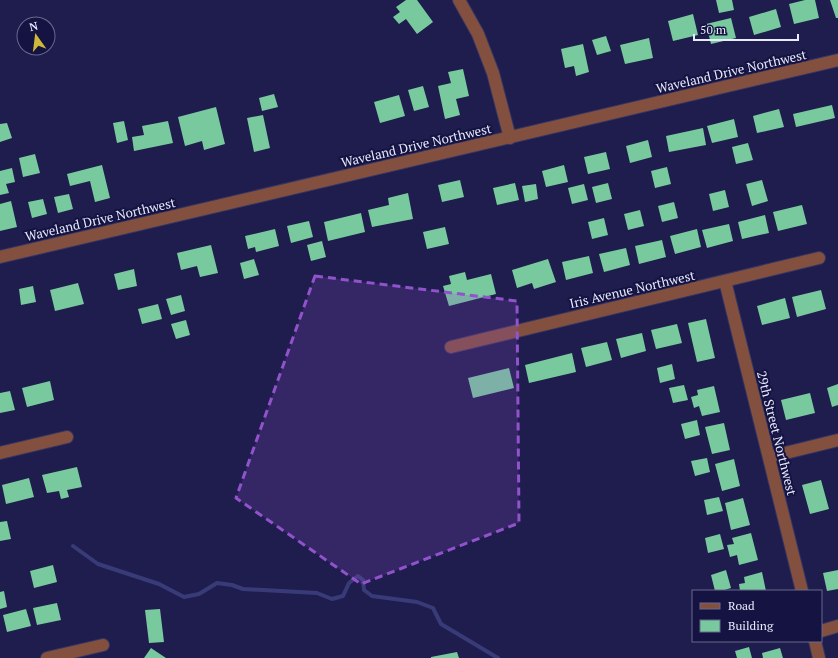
<svg xmlns="http://www.w3.org/2000/svg" width="838" height="658" font-family="'PT Serif',serif">
  <style>
    .lines { fill: none; stroke-linecap: round; stroke-linejoin: round }
    .stream { stroke: #393b79; stroke-width: 4 }
    .building { fill: #78ca9e }
    .minor-casing { stroke: #363662; stroke-width: 14 }
    .minor { stroke: #835040; stroke-width: 12 }
    .marked { fill: #9152cc; fill-opacity: 0.2; stroke: #9152cc; stroke-width: 3; stroke-dasharray: 8 5; stroke-linejoin: round }
    .labels { text-anchor: middle; dominant-baseline: central; stroke-width: 4; stroke-linejoin: round; paint-order: stroke }
    .street-label { font-size: 13px; fill: #e8ebfe; stroke: #151342 }
  </style>
  <rect width="100%" height="100%" fill="#1e1d4d"/>
  <g class="lines">
    <path class="stream" d="M73,546L98,564L159,584L184,597L199,594L217,583L232,585L243,589L317,593L332,599L343,596L349,583L358,576L363,580L364,590L372,596L417,602L433,608L441,624L498,658"/>
  </g>
  <path class="building" d="M406,0H417L433,22L417,34L406,19L399,24L393,17L400,12L396,7Z
    M716,0H732L734,10L719,13Z
    M805,0H815L819,18L794,24L789,4Z
    M830,0H838V18H836Z
    M776,9L781,27L754,35L749,17Z
    M693,14L698,35L673,41L668,21Z
    M731,18L736,38L711,44L706,24Z
    M606,36L611,51L597,55L592,40Z
    M649,38L653,58L625,64L620,45Z
    M583,44L589,72L576,76L574,66L565,68L561,49Z
    M463,69L469,96L456,99L460,115L445,119L438,86L451,83L448,72Z
    M423,86L429,107L414,111L408,90Z
    M274,94L278,107L262,111L259,98Z
    M399,95L405,116L380,123L374,102Z
    M832,105L835,118L796,127L793,114Z
    M216,107L225,144L204,150L202,141L185,146L178,117Z
    M779,109L784,127L757,133L753,116Z
    M263,115L270,148L254,152L247,118Z
    M734,119L738,137L712,143L707,126Z
    M124,121L128,140L117,143L113,123Z
    M168,121L173,143L134,151L132,137L144,135L142,126Z
    M7,123L12,138L0,142V124Z
    M703,128L706,145L669,152L666,136Z
    M648,140L652,157L630,163L626,146Z
    M748,143L753,160L736,164L732,147Z
    M606,152L610,169L588,174L584,157Z
    M35,154L40,173L23,177L19,158Z
    M102,165L110,198L95,202L90,181L70,186L67,174Z
    M564,165L568,182L546,187L542,171Z
    M667,167L671,184L655,188L651,171Z
    M12,168L15,182L6,184L9,193L0,195V171Z
    M460,180L464,197L442,202L438,185Z
    M762,180L768,201L752,206L746,184Z
    M515,183L519,200L497,205L493,188Z
    M608,183L612,199L596,203L592,187Z
    M536,184L538,199L525,202L522,186Z
    M584,184L588,200L572,204L568,188Z
    M725,190L729,207L713,211L709,194Z
    M408,193L413,219L372,227L368,210L389,205L388,198Z
    M69,194L73,209L58,213L54,197Z
    M43,199L47,214L32,218L28,202Z
    M11,201L17,227L0,231V204Z
    M674,202L678,218L662,222L658,206Z
    M802,205L807,224L778,231L773,212Z
    M640,210L644,226L628,230L624,214Z
    M361,213L365,232L328,241L324,222Z
    M765,215L769,233L742,239L738,222Z
    M604,218L608,235L592,239L588,222Z
    M309,221L313,237L291,243L287,226Z
    M729,224L733,241L707,248L702,230Z
    M445,227L449,244L427,249L423,232Z
    M275,229L279,246L256,252L255,247L248,249L245,236Z
    M697,229L701,247L675,254L670,236Z
    M662,240L666,257L639,264L635,246Z
    M322,241L326,257L311,261L307,245Z
    M211,245L218,273L200,277L197,266L181,270L177,253Z
    M626,248L630,265L604,272L599,254Z
    M589,256L593,273L566,280L562,262Z
    M254,259L259,275L244,279L240,263Z
    M548,259L556,282L534,289L532,283L517,288L512,270Z
    M134,269L137,286L118,290L114,274Z
    M465,272L467,280L491,274L496,294L449,306L443,286L451,284L449,276Z
    M78,283L84,304L55,311L50,290Z
    M33,286L36,302L21,305L19,289Z
    M821,290L826,309L797,317L792,297Z
    M181,295L185,311L171,315L166,299Z
    M785,298L790,318L762,325L757,306Z
    M158,304L162,319L142,324L138,309Z
    M706,319L715,358L697,362L688,323Z
    M186,320L190,335L176,339L171,324Z
    M677,324L682,343L656,349L651,330Z
    M642,333L646,351L621,358L616,339Z
    M607,342L612,360L586,367L581,348Z
    M572,353L576,372L529,383L525,365Z
    M672,364L675,379L660,383L657,368Z
    M509,368L514,388L473,398L468,378Z
    M50,381L54,400L27,407L22,388Z
    M838,384V405L832,407L827,388Z
    M684,385L688,400L673,403L669,388Z
    M714,386L720,412L702,416L699,406L694,408L691,397L698,395L697,390Z
    M10,391L15,410L0,413V393Z
    M810,393L815,413L786,420L781,400Z
    M697,420L700,435L685,439L681,424Z
    M724,423L730,450L712,454L705,427Z
    M707,458L710,472L695,476L691,461Z
    M734,459L740,486L722,491L715,464Z
    M77,467L82,487L67,490L69,497L61,499L59,491L47,493L42,475Z
    M29,478L34,497L6,504L2,485Z
    M821,480L829,509L810,514L802,485Z
    M719,497L723,511L707,515L704,500Z
    M743,498L750,525L731,530L725,503Z
    M7,521L11,539L0,541V522Z
    M751,533L758,560L739,565L737,555L730,557L727,545L734,544L732,538Z
    M720,534L724,549L708,553L705,538Z
    M53,565L57,582L34,588L30,571Z
    M726,570L731,588L721,591H715L711,575Z
    M838,570V589L827,591L823,573Z
    M762,572L766,591H740L739,584L745,583L744,577Z
    M4,591L7,607L0,609V592Z
    M57,603L61,620L37,625L33,608Z
    M26,609L31,626L7,632L3,615Z
    M160,609L164,642L149,643L145,610Z
    M749,647L752,658H737L735,651Z
    M151,648L166,658H144Z
    M780,648L783,658H763L762,653Z
    M457,652L459,658H431V657Z"/>
  <g class="lines">
    <g class="minor-casing">
      <path id="minor" d="M459,0L478,34L493,73L510,138
        M0,257L838,60
        M725,281L802,591
        M451,347L819,258
        M0,453L67,437
        M769,457L838,440
        M821,631L838,626
        M815,641L819,658
        M47,658L103,645"/>
    </g>
    <use href="#minor" class="minor"/>
  </g>
  <path class="marked" d="M315,276L517,301L519,523L361,584L236,498Z"/>
  <g class="labels">
    <g class="street-label">
      <text transform="translate(731 71) rotate(-13)">Waveland Drive Northwest</text>
      <text transform="translate(416 145) rotate(-13)">Waveland Drive Northwest</text>
      <text transform="translate(100 219) rotate(-13)">Waveland Drive Northwest</text>
      <text transform="translate(632 289) rotate(-13)">Iris Avenue Northwest</text>
      <text transform="translate(777 433) rotate(76)">29th Street Northwest</text>
    </g>
  </g>
  <rect x="692" y="590" width="130" height="52" fill="#151342" stroke="#69698d"/>
  <rect x="700" y="603" width="20" height="6" fill="#835040" stroke="#69698d"/>
  <text x="728" y="610" font-size="12" fill="#e8ebfe">Road</text>
  <rect x="700" y="620" width="20" height="12" fill="#78ca9e" stroke="#69698d"/>
  <text x="728" y="630" font-size="12" fill="#e8ebfe">Building</text>
  <g transform="translate(36 36) rotate(346)"><circle r="19" fill="#151342" stroke="#69698d"/>
  <path d="M0-3L7 15L0 10L-7 15Z" fill="#ceb837"/>
  <text y="-6" font-size="11" font-weight="bold" text-anchor="middle" fill="#e8ebfe">N</text>
  </g>
  <path d="M694 34v6h104v-6" fill="none" stroke="#e8ebfe" stroke-width="2"/>
  <text x="700" y="34" font-size="12" fill="#e8ebfe" stroke="#151342" stroke-width="3" paint-order="stroke">50 m</text>
</svg>
